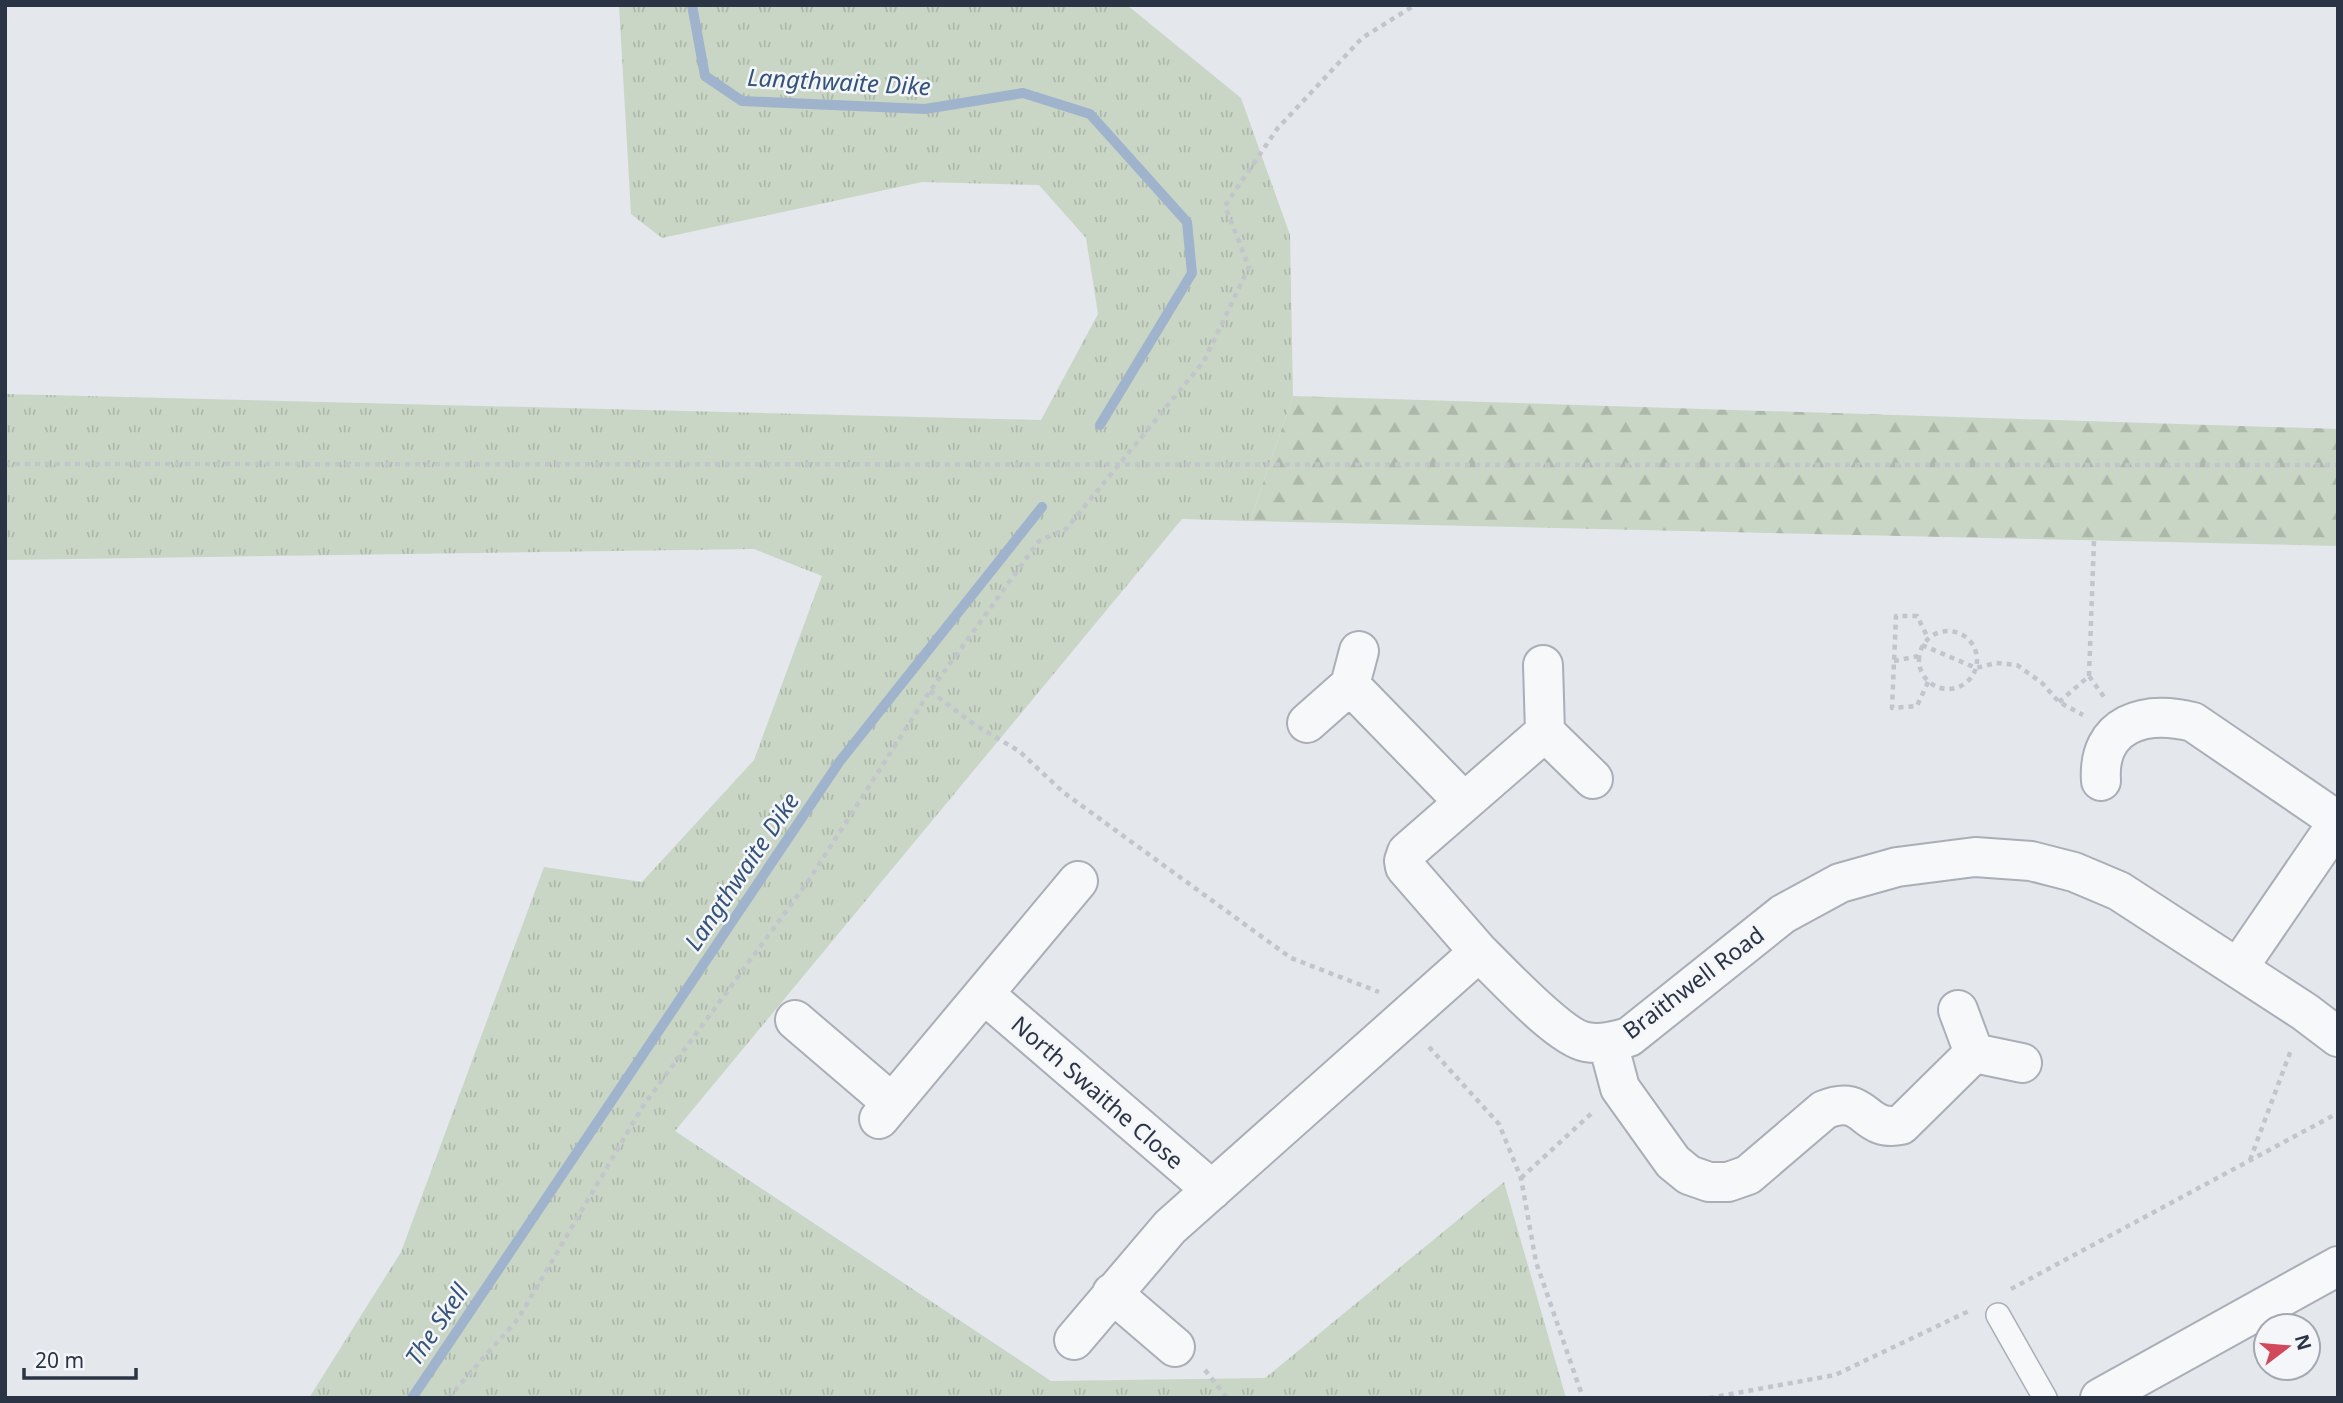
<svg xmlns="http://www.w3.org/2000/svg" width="2343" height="1403" font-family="'Noto Sans',sans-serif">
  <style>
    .grass { fill: url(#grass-tufts) }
    .forest { fill: url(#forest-firs) }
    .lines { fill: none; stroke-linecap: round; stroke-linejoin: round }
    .stream { stroke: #9fb4cc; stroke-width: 10 }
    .service-casing { stroke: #a9aeb7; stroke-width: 26 }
    .minor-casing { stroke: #a9aeb7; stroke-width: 42 }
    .path { stroke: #c2c5cb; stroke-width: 4.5; stroke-dasharray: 5 5; stroke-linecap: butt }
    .service { stroke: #f7f8fa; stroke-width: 23 }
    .minor { stroke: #f7f8fa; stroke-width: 38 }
    .labels { text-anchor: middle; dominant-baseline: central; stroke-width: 5; stroke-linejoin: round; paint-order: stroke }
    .street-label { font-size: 23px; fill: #2b3445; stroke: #f4f6f9 }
    .water-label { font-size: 24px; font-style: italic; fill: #34527a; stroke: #f4f6f9 }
  </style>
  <defs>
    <pattern id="grass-tufts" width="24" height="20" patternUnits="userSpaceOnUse" patternTransform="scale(1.75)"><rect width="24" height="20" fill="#c9d6c5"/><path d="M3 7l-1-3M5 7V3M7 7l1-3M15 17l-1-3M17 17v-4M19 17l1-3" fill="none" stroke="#adb8ab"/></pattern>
    <pattern id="forest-firs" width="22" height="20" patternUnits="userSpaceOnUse" patternTransform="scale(1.75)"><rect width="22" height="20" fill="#c9d6c5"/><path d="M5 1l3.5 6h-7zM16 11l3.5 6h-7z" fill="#adb8ab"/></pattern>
  </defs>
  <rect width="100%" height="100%" fill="#e4e7ec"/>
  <path class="grass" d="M619,5H1127L1241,98L1290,235L1293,396L1250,521L1182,519L675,1131L1051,1381L1265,1378L1504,1182L1566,1398H309L401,1252L544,867L642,882L754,760L822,576L754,549L5,560V394L1041,420L1098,314L1086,238L1039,185L922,182L662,238L631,214Z"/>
  <path class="forest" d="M1293,396L2338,429V546L1250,521Z"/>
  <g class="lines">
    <path class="stream" d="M692,5L705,76L742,101L925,109L1023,93L1090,114L1187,222L1192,273L1100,425
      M412,1398L840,761L1042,507"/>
    <g class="service-casing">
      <path id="service" d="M1998,1315L2045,1398"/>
    </g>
    <g class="minor-casing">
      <path id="minor" d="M1543,665L1545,732L1593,779
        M1350,685L1464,802
        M1307,723L1350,685L1359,651
        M2101,781C2097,723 2145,710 2193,722L2338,821
        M1479,952L1405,867L1404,861L1407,852L1545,732
        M2238,968L2338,822
        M984,994L1212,1190
        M1958,1010L1974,1053L2022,1063
        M795,1020L892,1103
        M1608,1043L1620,1088L1673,1162L1689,1175L1709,1182H1728L1748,1175L1824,1110C1867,1092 1862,1133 1901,1125L1974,1053
        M879,1119L1078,881
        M1112,1293L1175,1347
        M1074,1340L1170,1227L1479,952C1502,974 1559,1037 1586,1042C1602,1045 1614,1041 1629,1037L1783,914L1840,883L1897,867L1975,857L2031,861L2074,872L2119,891L2305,1012L2338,1037
        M2100,1398L2338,1266"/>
    </g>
    <path class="path" d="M5,464L2338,465
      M1919 660a29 29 0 1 1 58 0a29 29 0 1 1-58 0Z
      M1922,645L1976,668L1996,663L2017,665L2042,683L2059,702L2083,715
      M1894,661L1918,656
      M2089,676L2094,540
      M1928,682L1917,706L1892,708L1896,616H1917L1928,638
      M930,691L975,725L1019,751L1063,792L1291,958L1379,992
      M2059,702L2089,676L2104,697
      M1429,1047L1499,1124L1521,1178L1536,1262L1583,1398
      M2250,1160L2291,1050
      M1521,1178L1593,1112
      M2011,1289L2338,1113
      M1205,1370L1227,1398
      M448,1398L518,1319L643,1106L809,880L930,691L1039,541L1066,529L1204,361L1249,267L1225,206L1277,129L1362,38L1415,5
      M1709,1398L1835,1375L1969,1311"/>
    <use href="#service" class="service"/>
    <use href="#minor" class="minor"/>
  </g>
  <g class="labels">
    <g class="street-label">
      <text transform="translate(1693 982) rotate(-37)">Braithwell Road</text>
      <text transform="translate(1098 1092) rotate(41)">North Swaithe Close</text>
    </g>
    <g class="water-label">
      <text transform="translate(839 81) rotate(3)">Langthwaite Dike</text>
      <text transform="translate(741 871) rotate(-56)">Langthwaite Dike</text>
      <text transform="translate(436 1324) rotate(-56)">The Skell</text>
    </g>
  </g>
  <rect width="2343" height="1403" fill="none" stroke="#2b3445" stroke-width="14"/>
  <g transform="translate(2287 1347) rotate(74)"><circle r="33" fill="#f4f6f9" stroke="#a4a8b1" stroke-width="2"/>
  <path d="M0-5L12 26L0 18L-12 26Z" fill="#d1495b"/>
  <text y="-10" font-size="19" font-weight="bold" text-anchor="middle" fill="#2b3445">N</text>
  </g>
  <path d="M24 1368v10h112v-10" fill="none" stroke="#2b3445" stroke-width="3.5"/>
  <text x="35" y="1368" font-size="21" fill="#2b3445" stroke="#f4f6f9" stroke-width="5" paint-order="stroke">20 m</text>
</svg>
